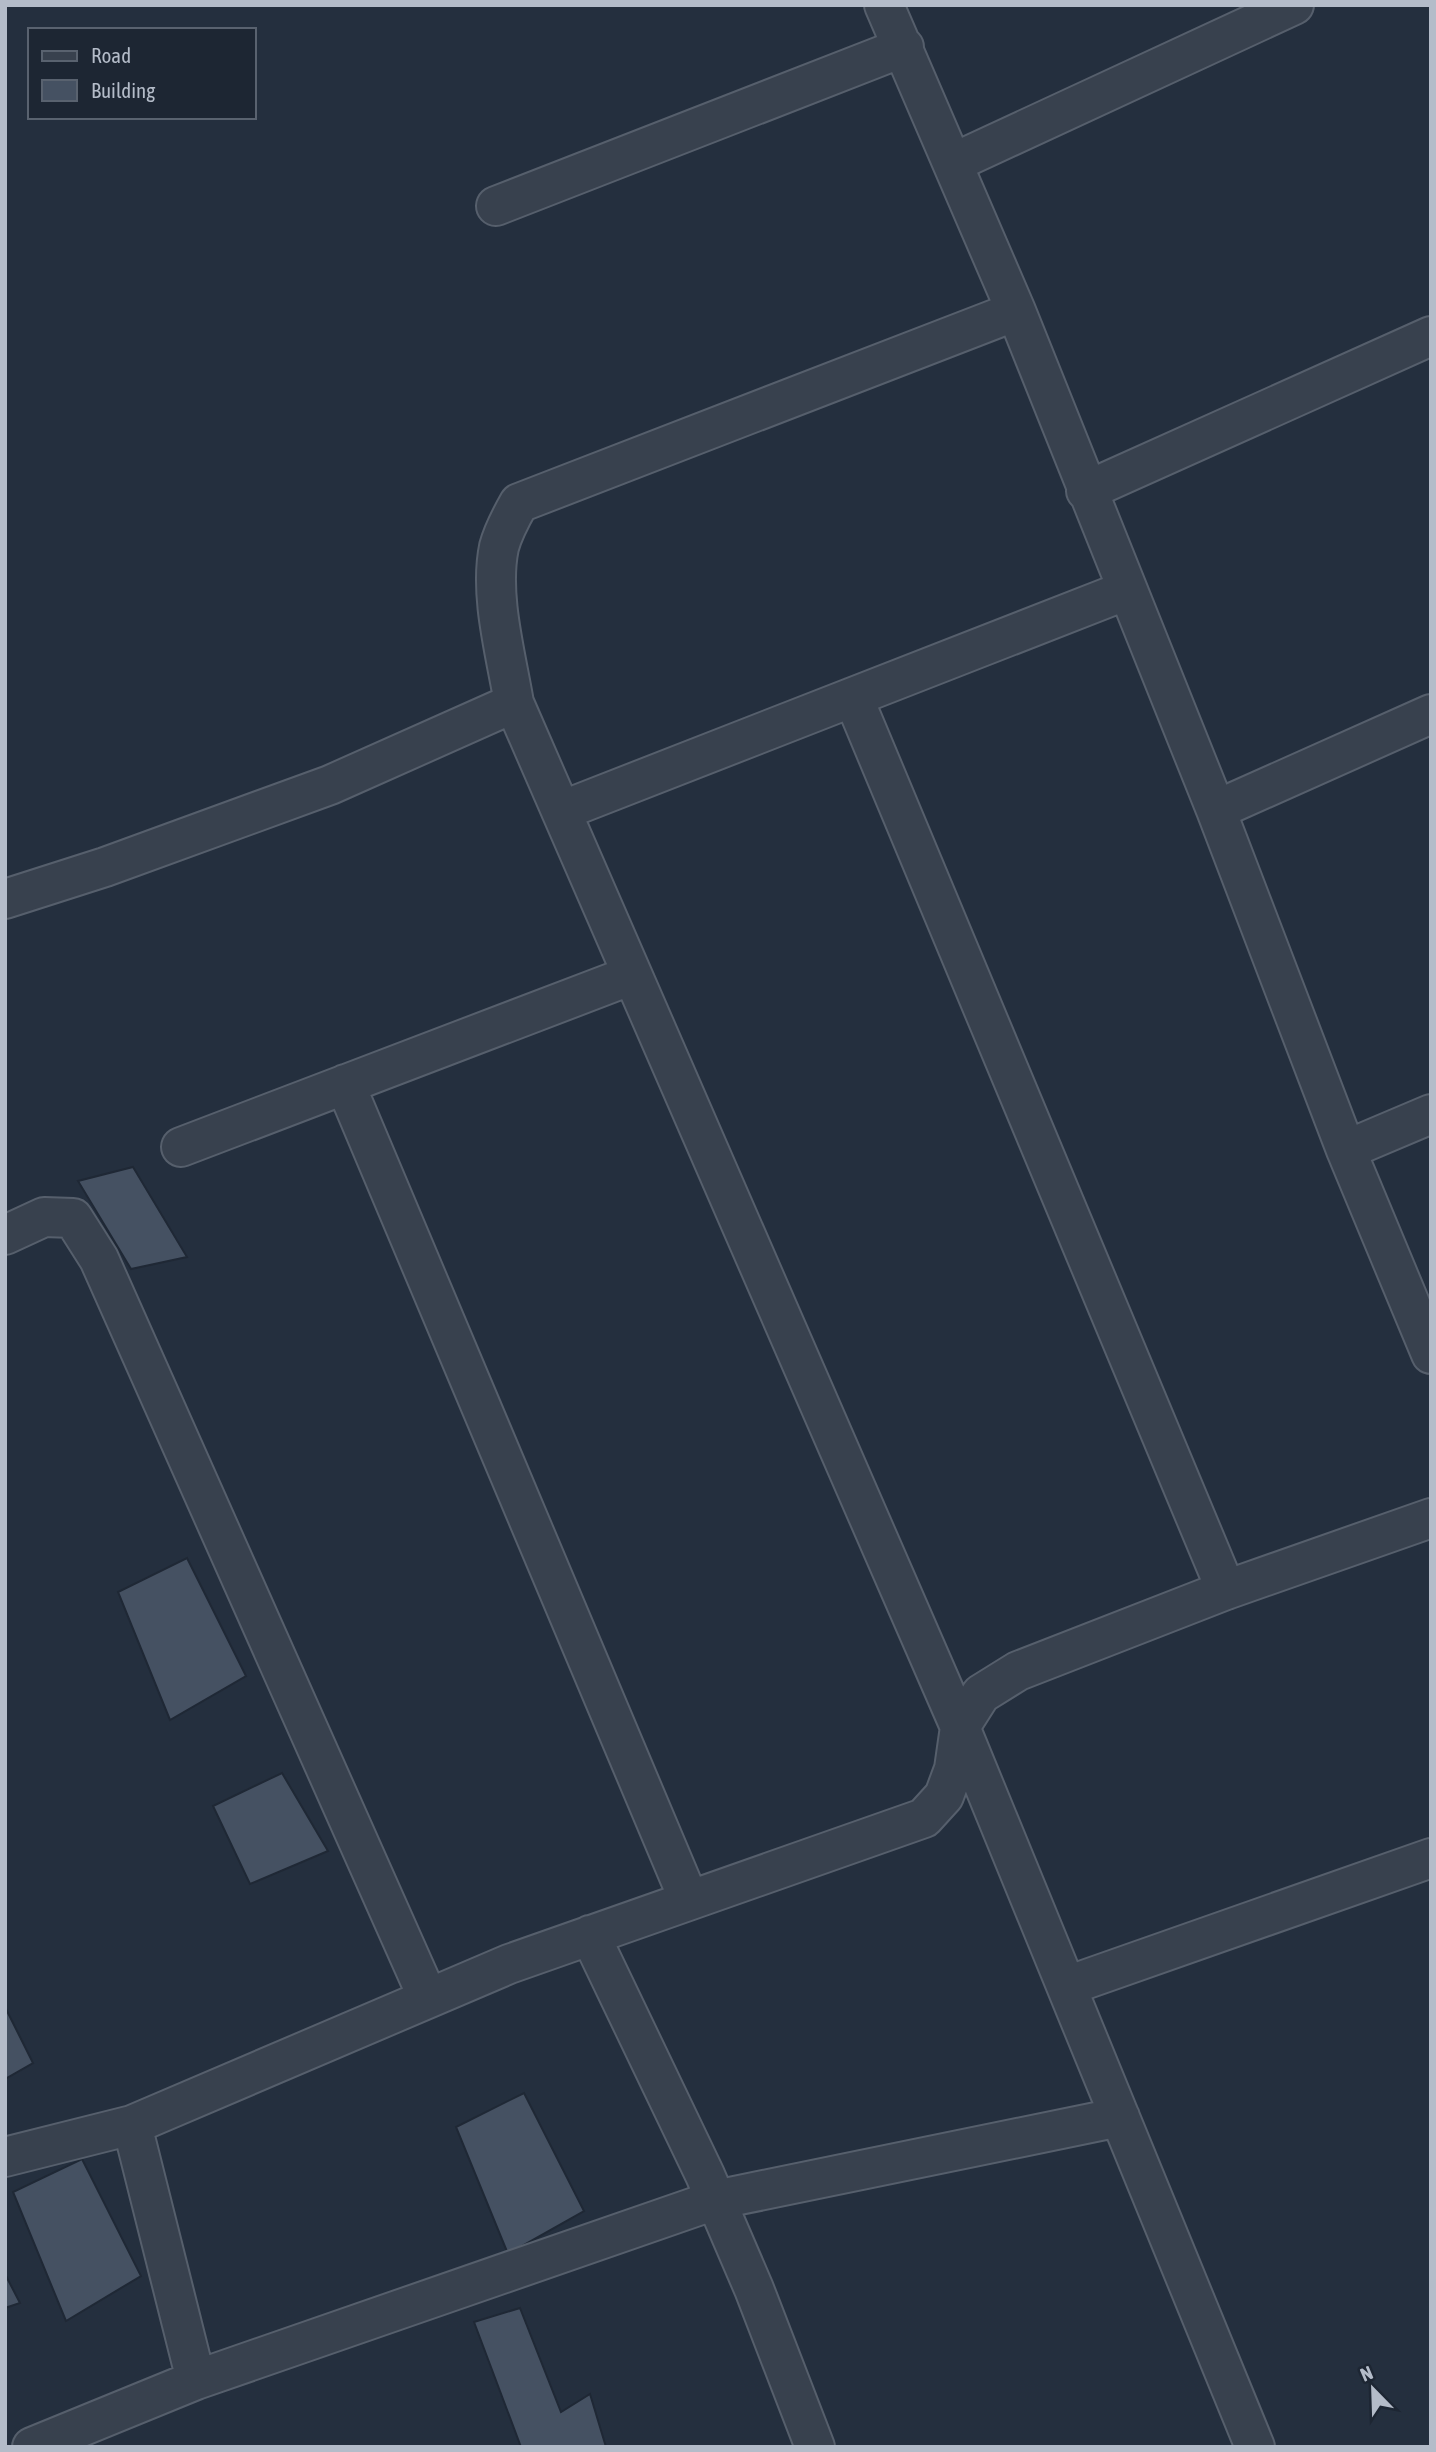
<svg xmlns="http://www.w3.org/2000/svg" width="1436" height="2452" font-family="'Asap Condensed',sans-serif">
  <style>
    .building { fill: #455162; stroke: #1f2835; stroke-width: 2 }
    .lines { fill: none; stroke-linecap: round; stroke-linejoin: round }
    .minor-casing { stroke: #565f6c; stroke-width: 42 }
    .minor { stroke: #38414e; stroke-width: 38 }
  </style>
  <rect width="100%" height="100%" fill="#242f3e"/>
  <path class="building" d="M133,1167L187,1257L131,1269L78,1181Z
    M187,1558L246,1676L170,1720L118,1592Z
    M282,1773L328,1851L250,1884L213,1806Z
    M5,2007L33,2063L5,2079Z
    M524,2093L584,2211L508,2254L456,2127Z
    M82,2159L141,2276L66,2321L13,2192Z
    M5,2274L20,2303L5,2308Z
    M520,2308L561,2412L590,2394L606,2447H521L474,2322Z"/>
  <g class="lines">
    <g class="minor-casing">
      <path id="minor" d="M884,5L1016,311L1216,810L1346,1150L1431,1354
        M953,163L1294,5
        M496,206L904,47
        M1016,311L519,503C511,517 503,532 499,547C489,595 506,655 514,703L960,1727L1255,2447
        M1086,491L1431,336
        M853,697L1226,1590
        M1216,810L1431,714
        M561,811L1127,590
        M5,899L105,867L330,785L514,703
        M345,1084L689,1900
        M181,1147L632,975
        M1346,1150L1431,1114
        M5,1235L44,1217L73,1218L99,1259L428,1998
        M590,1935L705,2175L754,2289L815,2447
        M1067,1986L1431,1858
        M132,2125L196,2380
        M5,2157L132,2125L509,1964L924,1818L944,1796L954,1769L960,1727L981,1694L1018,1671L1226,1590L1431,1518
        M32,2447L196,2380L715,2200L1120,2117"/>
    </g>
    <use href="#minor" class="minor"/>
  </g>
  <rect width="1436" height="2452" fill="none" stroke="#b4bcc9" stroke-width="14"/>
  <rect x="28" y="28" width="228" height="91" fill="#1d2633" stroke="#59626f" stroke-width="2"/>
  <rect x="42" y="51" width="35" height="10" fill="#38414e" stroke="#59626f" stroke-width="2"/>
  <text x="91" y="63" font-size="21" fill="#b4bcc9">Road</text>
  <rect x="42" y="80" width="35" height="21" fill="#455162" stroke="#59626f" stroke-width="2"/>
  <text x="91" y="98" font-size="21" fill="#b4bcc9">Building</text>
  <g transform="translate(1373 2389) rotate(337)" stroke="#1d2633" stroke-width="5" paint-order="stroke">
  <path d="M0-5L12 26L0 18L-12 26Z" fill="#b4bcc9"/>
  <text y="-10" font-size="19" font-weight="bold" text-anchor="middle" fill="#b4bcc9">N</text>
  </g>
</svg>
